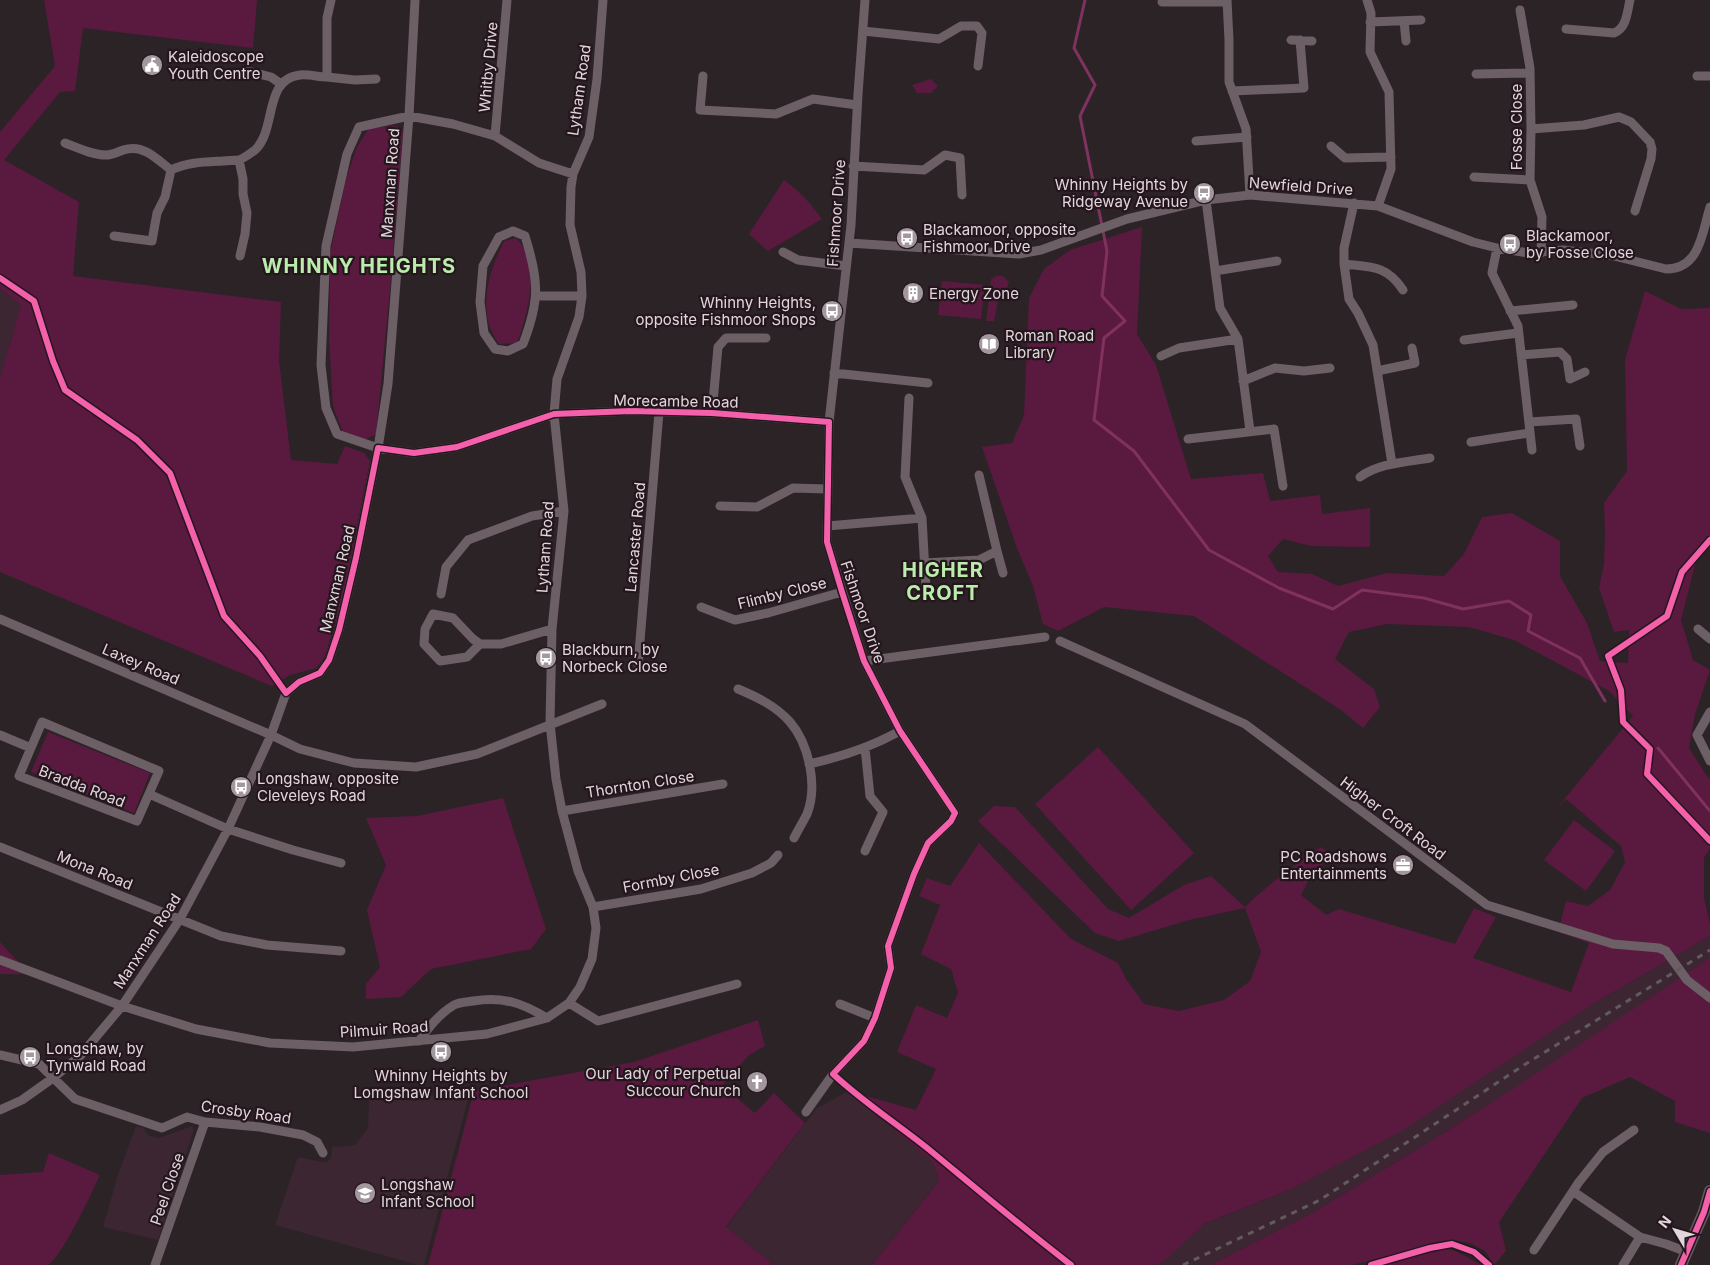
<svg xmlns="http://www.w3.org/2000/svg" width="1710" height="1265" font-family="Inter,sans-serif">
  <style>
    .built { fill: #3b2631 }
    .green { fill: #5a193f }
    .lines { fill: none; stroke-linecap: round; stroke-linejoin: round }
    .stream { stroke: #80325e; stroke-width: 3 }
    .minor { stroke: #6c5f65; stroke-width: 9 }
    .secondary { stroke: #66585e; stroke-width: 12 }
    .rail { stroke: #635a5e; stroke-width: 3; stroke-dasharray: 6 6; stroke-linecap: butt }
    .cycleway-casing { stroke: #25161e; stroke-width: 9 }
    .cycleway { stroke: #f560ab; stroke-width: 6 }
    .labels { text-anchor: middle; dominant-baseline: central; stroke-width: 4.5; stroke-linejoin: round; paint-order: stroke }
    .poi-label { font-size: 15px; fill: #e1d6db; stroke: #25161e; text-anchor: start }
    .street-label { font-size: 15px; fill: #e1d6db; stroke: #25161e }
    .district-label { font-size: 20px; font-weight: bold; letter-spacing: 1px; fill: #baecac; stroke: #25161e }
  </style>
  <rect width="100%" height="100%" fill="#2c2327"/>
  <path class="built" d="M0,289L21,305L0,378Z
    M1710,936V965L1429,1142L1314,1212L1210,1265H1141L1202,1225L1291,1189L1593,1004Z
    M848,1091L933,1162L939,1181L872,1265H774L726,1228L816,1109Z
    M470,1092L424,1265H418L275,1225L298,1157L317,1161L326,1162L331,1158L332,1147L355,1145L368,1128L369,1100Z
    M136,1126L143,1128L149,1136L159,1138L192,1126L194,1129L158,1240L103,1227L117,1178Z"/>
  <path class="green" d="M44,0H257L253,48L83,28L75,91L60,92L4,160L79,202L73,276L281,302L279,361L291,460L337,464L345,446L364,453L370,461L343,596L325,656L316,668L290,675L272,686L0,572V378L21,305L0,289V132L55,66Z
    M931,79L938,86L931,93H917L912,85Z
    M397,126L403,131L390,290L376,434L364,440L343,433L333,406L329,340L330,254L346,179L357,147L369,128Z
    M784,180C800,191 810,203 822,219L768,251L749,234Z
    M1142,227L1137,334L1156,365L1191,479L1263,473L1270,501L1320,495L1322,514L1370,508V547L1311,546L1283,539L1268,556L1278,572L1312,574L1338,586L1387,573L1444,576L1464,554L1482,517L1512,513L1560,541V576L1587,623L1600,661L1628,663L1629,630L1614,632L1599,588L1604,564L1605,534L1604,503L1627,471L1625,360L1645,291L1681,309L1710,308V547L1696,561L1681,620L1693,660L1710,670L1695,714L1689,748L1707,776L1710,779V848L1704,858V898L1710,924V936L1593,1004L1400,1132L1291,1189L1204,1224L1163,1262L1155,1265H872L939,1181L933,1162L848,1091L916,1110L936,1069L897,1052L916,1005L947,1018L958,993L951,969L921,954L940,905L919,896L927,878L950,886L979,843L1071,939L1118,963L1126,979L1144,1004L1179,1011L1224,1000L1250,981L1261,952L1245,908L1189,920L1119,941L1095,933L978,821L994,806L1015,807L1108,909L1129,918L1184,885L1211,876L1245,907C1268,884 1294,866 1321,847L1332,855L1326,863L1315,868L1301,895L1326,915L1339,909L1455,944L1474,908L1496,917L1473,958L1571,992L1589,943L1558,932L1566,901L1588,906L1610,890L1625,862L1621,846L1566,799L1557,808L1633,716L1609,691L1514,640L1469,627L1387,624L1349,632L1335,659L1374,689L1380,707L1363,728L1341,710L1194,616L1104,607L1058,631L1043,624L1033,586L1017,548L982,447L1012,443L1024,415L1029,298L1044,269L1070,250Z
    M516,238C542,263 528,313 517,343L499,344C476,313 488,273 504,241Z
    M996,276H1003L1009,282L1007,289L999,296L994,321H986L991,279Z
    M942,281L985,285L981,319L938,315Z
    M48,732L150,773L134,813L31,772Z
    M1098,747L1194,853L1131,910L1035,804Z
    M503,798L546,929L531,949L431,969L401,997L366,999V984L380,967L367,910L386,865L366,818L417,816Z
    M1574,820L1615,851L1586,891L1544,860Z
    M0,942L29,974H0Z
    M1710,958V1133L1675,1122V1101L1630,1077L1582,1098L1499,1222L1506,1251L1494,1265L1485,1251L1470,1243L1453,1240L1352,1265H1210L1314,1212L1429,1142L1519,1085Z
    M758,1020L765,1046L749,1055L722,1086L755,1113L774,1093L805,1123L726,1227L774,1265H428L474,1091L634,1062Z
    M49,1153L100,1175C93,1190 60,1262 47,1265C38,1265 11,1265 0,1265V1175L43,1172Z
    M1444,1248C1458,1251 1468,1257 1480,1265H1382Z"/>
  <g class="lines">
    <path class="stream" d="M1085,0L1074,48L1095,85L1080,116L1107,251L1102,296L1125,321L1104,338L1094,420L1134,451L1209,550L1279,588L1333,609L1362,590L1424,598L1463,609L1509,601L1531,615L1528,631L1580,658L1605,701
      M1658,748L1710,811"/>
    <path class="minor" d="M1227,0L1229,40V82L1246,129L1250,195
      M1367,0L1371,13L1370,52L1389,92L1391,169L1378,206
      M1162,2H1227
      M1520,10L1530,68L1531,129L1530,180L1542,217L1541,253
      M1404,21L1406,41
      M1370,22L1421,20
      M1566,29L1614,33C1627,28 1627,12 1630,0
      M863,31L939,39L961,26H977L982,33L978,66
      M1291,40L1312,41
      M247,71L271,77L281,84
      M1476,74L1530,73
      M703,76L700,110L776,114L813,99L857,105
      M1697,76H1710
      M327,77L355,80L376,79
      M1232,91L1304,88L1300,40
      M1531,129L1584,125L1619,117L1631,122L1650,142L1652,149L1651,159L1635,211
      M495,136L507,0
      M1196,141L1247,137
      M65,143C78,148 92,155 106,155C114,155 120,150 128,149C144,145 159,161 171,170C188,162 205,162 223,161C228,160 234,161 239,160C244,158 251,153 255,150C277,130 263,79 300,75C308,74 319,77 327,77V18L331,0
      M1331,146L1345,158L1391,157
      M239,160L243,179V194L247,213L245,234L240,256
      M853,166L924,170L945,155L960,158L962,195
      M573,174L539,163L495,136L453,124L409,116L359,127L347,154L326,246L321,365L326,408L337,434L378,448L414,453L457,447L554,414L631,411L712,413L829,422
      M1474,177L1530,180
      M1206,200L1220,308L1238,339L1250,431
      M1354,203L1344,248V264L1349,299L1358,313L1373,345L1392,464
      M513,231L525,236C539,281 540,300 523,344L508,351L495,349L484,333L480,302L483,266L499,237Z
      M114,236L152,241L157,213L165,197L171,170
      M849,243L1019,254L1041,250L1127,219L1206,200L1250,195L1378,206L1473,242L1497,248L1528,253L1563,250L1598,254L1614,256L1666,269C1700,269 1702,233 1710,207
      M1497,248L1492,273L1518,326L1532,450
      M783,252L798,260L846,266
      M1344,264C1371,267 1387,265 1403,290
      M1215,271L1277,261
      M536,296H582
      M1510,311L1573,305
      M1464,340L1518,333
      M1521,355L1560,352L1567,359L1570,379L1585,372
      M1161,356L1179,348L1238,339
      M1377,371L1415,363L1412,348
      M834,373L928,383
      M1243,381L1275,368L1304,371L1330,368
      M909,398L905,477L922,518
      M712,413L718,347L726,338H766
      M1529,422L1576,419L1580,446
      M1188,439L1274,429L1283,486
      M1471,442L1529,433
      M979,475L997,551
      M1360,477C1379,463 1407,462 1430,458
      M720,506L757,507L793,488L827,489
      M827,526L922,518L926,589
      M924,563L979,560L997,551L1003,573
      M441,594L446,567L468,540L532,516L564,511
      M701,607L735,620L768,613L842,592
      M0,619L271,735L300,749L354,763L416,767L477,754L602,704
      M1698,629L1710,639
      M1060,641L1245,724L1487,905L1613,944L1659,948L1666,951L1687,980L1710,998
      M480,644L467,657L440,661L424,644L425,629L433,614L453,618L473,639L480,644H501L552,629
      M864,661L1045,637
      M638,665L659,412
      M738,689C757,697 776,706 790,722C809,744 818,786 807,814C803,822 798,830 794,838
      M1710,712L1697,735L1710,761
      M42,722L159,771L137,821L19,776Z
      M0,735L31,748
      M865,748L870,796L883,812L865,851
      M809,764C841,757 871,747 900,731
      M149,794L228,829L293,850L341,863
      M562,811L723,784
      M0,847L221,936L267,945L341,951
      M593,907L701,889L752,873L771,863L778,855
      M0,960L122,1006L196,1029L270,1043L353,1047L487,1034L547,1018L569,1003L580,987L592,959L596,928L593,907L578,871L562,811L556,779L550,723L552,629L564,511L554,414L557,379L579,317L582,296L581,272L570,225L571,187L573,174L589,137L597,79L603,0
      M569,1003L598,1021L737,984
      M840,1004L875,1018
      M419,1041C429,1027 439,1014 454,1005C459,1002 467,1002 473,1001C503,996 522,1003 547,1018
      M0,1055L39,1064L75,1099L162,1128L187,1117L205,1122L260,1127L303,1135L317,1142L323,1153
      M0,1110L22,1100L53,1078L80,1056L122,1006L180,919L228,829L271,735L286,693L299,682L320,673L329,660L339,630L356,558L378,448L388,384L409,116L415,0
      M806,1112L833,1074L864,1041L875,1018L891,968L888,946L914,874L928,843L951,821L955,813L900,731L864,661L827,542L829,422L851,225L858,94L865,0
      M1574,1192L1640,1237L1666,1244L1687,1252
      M1534,1250L1579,1182L1603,1152L1634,1130
      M155,1265L205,1122
      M1623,1265L1640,1237"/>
    <path class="secondary" d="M1681,1265L1704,1212L1710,1191"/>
    <path class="rail" d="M1183,1265L1320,1200L1524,1065L1710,950"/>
    <g class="cycleway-casing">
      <path id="cycleway" d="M0,278L34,301L53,361L65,390L137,440L170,473L224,616L260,656L286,693L299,682L320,673L329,660L339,630L356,558L378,448L414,453L457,447L554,414L631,411L712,413L829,422L827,542L842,592L864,661L900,731L955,813L951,821L928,843L914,874L888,946L891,968L875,1018L864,1041L833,1074C864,1103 899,1125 932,1152C978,1190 1023,1228 1071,1265
        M1710,540L1682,572L1667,616L1608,656L1621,690L1623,722L1650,749L1647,774L1710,841
        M1371,1265L1430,1248L1452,1244L1474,1252L1489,1265
        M1681,1265L1704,1212L1710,1191"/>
    </g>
    <use href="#cycleway" class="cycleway"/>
  </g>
  <defs>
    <g id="civic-disc" transform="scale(1.125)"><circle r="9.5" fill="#a2979c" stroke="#25161e"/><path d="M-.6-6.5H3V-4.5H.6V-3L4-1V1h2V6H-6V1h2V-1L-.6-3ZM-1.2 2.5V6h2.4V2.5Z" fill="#fff"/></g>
    <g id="bus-disc" transform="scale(1.125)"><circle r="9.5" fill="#a2979c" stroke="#25161e"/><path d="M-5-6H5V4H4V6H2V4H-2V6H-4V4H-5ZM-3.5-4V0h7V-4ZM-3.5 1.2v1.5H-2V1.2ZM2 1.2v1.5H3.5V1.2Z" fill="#fff"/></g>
    <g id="building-disc" transform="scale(1.125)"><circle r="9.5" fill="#a2979c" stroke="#25161e"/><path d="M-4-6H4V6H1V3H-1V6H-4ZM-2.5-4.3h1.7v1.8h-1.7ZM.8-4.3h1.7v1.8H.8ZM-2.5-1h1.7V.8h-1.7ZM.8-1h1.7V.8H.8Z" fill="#fff"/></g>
    <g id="library-disc" transform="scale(1.125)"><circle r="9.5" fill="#a2979c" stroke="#25161e"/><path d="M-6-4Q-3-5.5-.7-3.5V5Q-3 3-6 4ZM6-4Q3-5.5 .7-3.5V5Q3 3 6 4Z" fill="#fff"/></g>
    <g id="office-disc" transform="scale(1.125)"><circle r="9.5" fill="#a2979c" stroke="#25161e"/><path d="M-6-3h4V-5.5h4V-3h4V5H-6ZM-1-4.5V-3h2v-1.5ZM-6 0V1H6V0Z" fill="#fff"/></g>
    <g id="church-disc" transform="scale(1.125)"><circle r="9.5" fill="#a2979c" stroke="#25161e"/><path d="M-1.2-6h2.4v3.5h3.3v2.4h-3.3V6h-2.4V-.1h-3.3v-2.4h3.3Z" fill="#fff"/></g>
    <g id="school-disc" transform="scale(1.125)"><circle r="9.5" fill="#a2979c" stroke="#25161e"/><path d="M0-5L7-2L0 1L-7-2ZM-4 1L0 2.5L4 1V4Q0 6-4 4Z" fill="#fff"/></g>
  </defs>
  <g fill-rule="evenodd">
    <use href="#civic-disc" x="152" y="65"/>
    <use href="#bus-disc" x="1204" y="193"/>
    <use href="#bus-disc" x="907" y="238"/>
    <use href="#bus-disc" x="1510" y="244"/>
    <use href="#building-disc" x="913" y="293"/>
    <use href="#bus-disc" x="832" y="311"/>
    <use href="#library-disc" x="989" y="344"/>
    <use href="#bus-disc" x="546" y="658"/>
    <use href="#bus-disc" x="241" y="787"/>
    <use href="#office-disc" x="1403" y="865"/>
    <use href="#bus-disc" x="441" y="1052"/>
    <use href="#bus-disc" x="30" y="1057"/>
    <use href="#church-disc" x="757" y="1082"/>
    <use href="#school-disc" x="365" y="1193"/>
  </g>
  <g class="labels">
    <g class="poi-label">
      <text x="168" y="56">Kaleidoscope<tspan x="168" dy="17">Youth Centre</tspan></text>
      <text x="1188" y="184" text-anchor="end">Whinny Heights by<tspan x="1188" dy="17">Ridgeway Avenue</tspan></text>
      <text x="923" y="229">Blackamoor, opposite<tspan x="923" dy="17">Fishmoor Drive</tspan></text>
      <text x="1526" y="235">Blackamoor,<tspan x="1526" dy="17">by Fosse Close</tspan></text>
      <text x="929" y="293">Energy Zone</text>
      <text x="816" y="302" text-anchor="end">Whinny Heights,<tspan x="816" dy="17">opposite Fishmoor Shops</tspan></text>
      <text x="1005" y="335">Roman Road<tspan x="1005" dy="17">Library</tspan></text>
      <text x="562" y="649">Blackburn, by<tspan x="562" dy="17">Norbeck Close</tspan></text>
      <text x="257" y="778">Longshaw, opposite<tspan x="257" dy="17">Cleveleys Road</tspan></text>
      <text x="1387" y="856" text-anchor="end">PC Roadshows<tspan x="1387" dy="17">Entertainments</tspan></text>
      <text x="46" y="1048">Longshaw, by<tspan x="46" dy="17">Tynwald Road</tspan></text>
      <text x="741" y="1073" text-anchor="end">Our Lady of Perpetual<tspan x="741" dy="17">Succour Church</tspan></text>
      <text x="441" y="1075" text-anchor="middle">Whinny Heights by<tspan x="441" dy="17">Lomgshaw Infant School</tspan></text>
      <text x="381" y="1184">Longshaw<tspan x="381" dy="17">Infant School</tspan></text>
    </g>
    <g class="street-label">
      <text transform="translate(488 67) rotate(-85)">Whitby Drive</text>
      <text transform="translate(579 90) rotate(-82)">Lytham Road</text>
      <text transform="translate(1516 127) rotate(-90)">Fosse Close</text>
      <text transform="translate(390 183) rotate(-86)">Manxman Road</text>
      <text transform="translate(1301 186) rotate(4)">Newfield Drive</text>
      <text transform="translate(836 213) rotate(-86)">Fishmoor Drive</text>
      <text transform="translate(676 401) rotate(1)">Morecambe Road</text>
      <text transform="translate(635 537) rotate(-85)">Lancaster Road</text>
      <text transform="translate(545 547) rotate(-86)">Lytham Road</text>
      <text transform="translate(337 579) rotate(-77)">Manxman Road</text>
      <text transform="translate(782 593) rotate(-14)">Flimby Close</text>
      <text transform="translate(863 612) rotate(71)">Fishmoor Drive</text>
      <text transform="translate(141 664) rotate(23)">Laxey Road</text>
      <text transform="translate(640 784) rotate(-9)">Thornton Close</text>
      <text transform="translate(82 786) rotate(21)">Bradda Road</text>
      <text transform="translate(1393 818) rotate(37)">Higher Croft Road</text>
      <text transform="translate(95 870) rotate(22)">Mona Road</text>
      <text transform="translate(671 878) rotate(-11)">Formby Close</text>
      <text transform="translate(147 941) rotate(-57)">Manxman Road</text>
      <text transform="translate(384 1029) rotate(-4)">Pilmuir Road</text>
      <text transform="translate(246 1112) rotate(8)">Crosby Road</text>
      <text transform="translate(167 1189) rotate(-71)">Peel Close</text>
    </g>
    <g class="district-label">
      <text x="359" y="266">WHINNY HEIGHTS</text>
      <text x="943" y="570">HIGHER<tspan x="943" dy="23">CROFT</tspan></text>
    </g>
  </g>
  <g transform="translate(1675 1230) rotate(308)" stroke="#25161e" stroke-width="4" paint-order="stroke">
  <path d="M0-4L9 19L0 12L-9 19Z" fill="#e1d6db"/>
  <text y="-8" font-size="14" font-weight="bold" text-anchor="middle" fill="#e1d6db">N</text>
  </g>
</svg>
